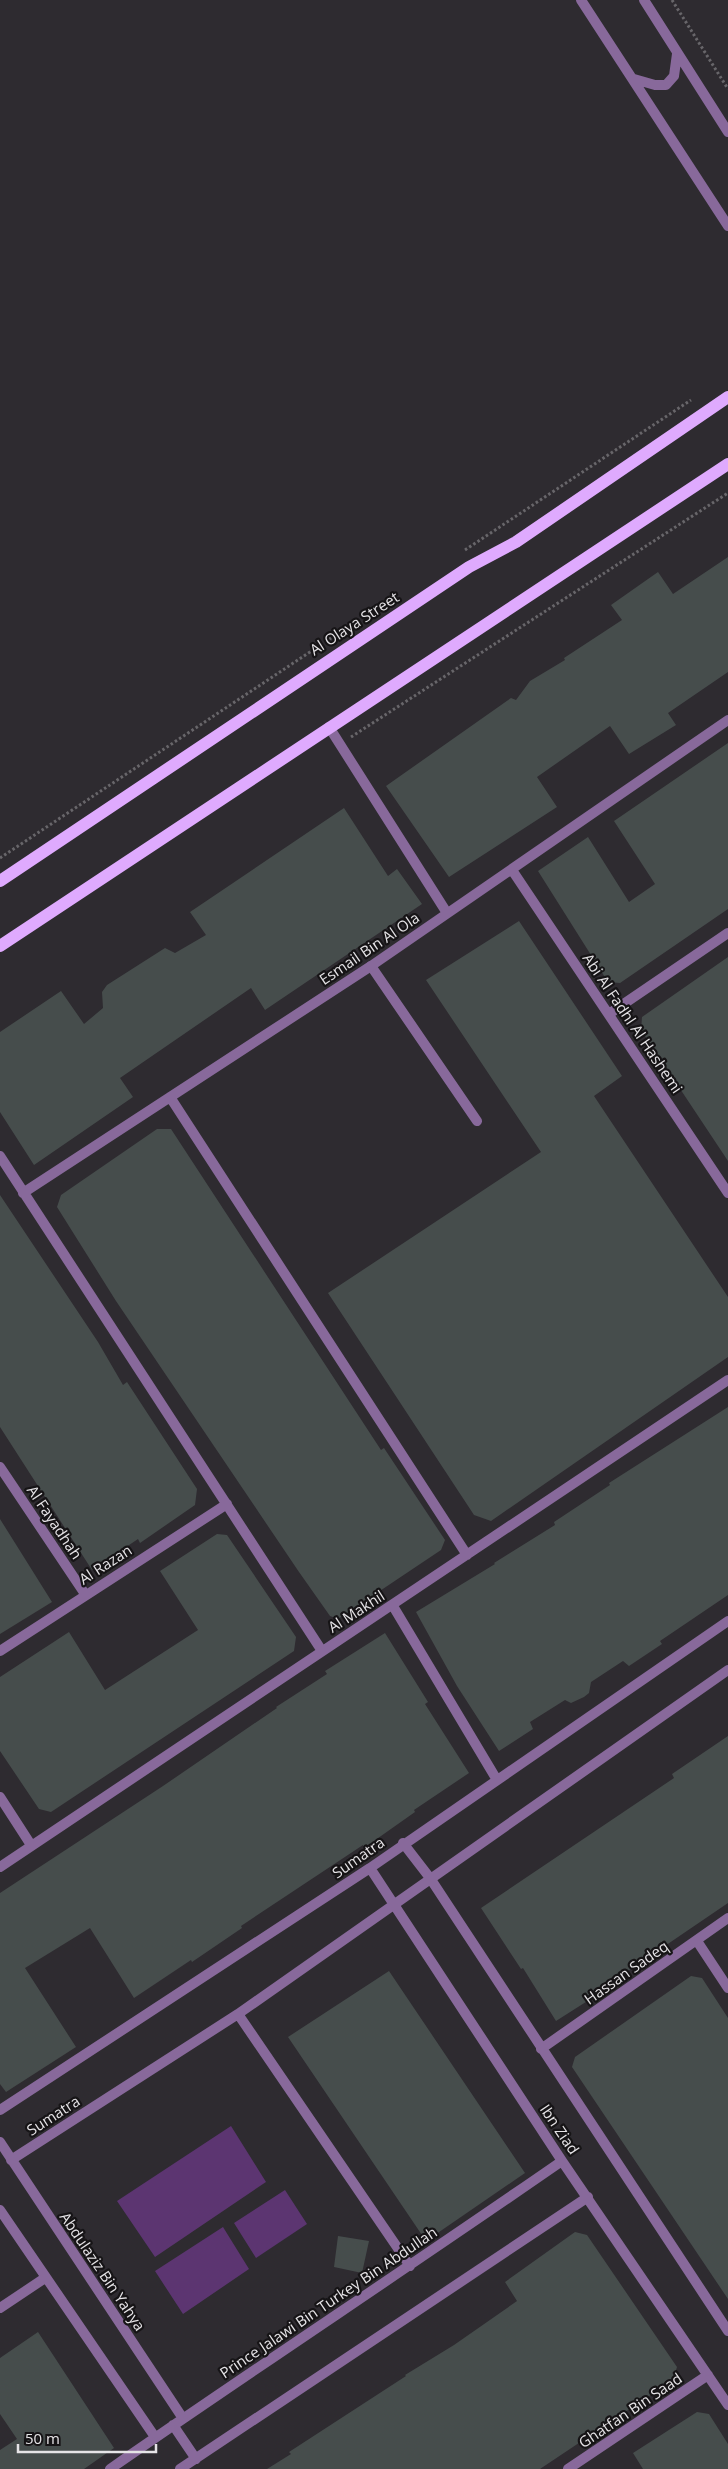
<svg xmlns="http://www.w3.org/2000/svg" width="728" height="2469" font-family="'Open Sans',sans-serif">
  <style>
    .green { fill: #5c3571 }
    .building { fill: #464d4c }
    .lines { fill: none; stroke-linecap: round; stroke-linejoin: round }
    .path { stroke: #68666a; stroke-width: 3; stroke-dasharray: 2.5 2.5; stroke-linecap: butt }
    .service { stroke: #88699b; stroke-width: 10 }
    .minor { stroke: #88699b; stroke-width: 10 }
    .tertiary { stroke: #88699b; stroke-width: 10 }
    .primary { stroke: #dfaafe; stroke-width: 12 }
    .labels { text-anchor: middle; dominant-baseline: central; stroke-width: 4.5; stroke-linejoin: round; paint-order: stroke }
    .street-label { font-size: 15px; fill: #e6e4e7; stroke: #161416 }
  </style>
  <rect width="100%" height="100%" fill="#2e2b30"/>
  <path class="green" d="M231,2126L266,2182L155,2257L117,2201Z
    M285,2190L307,2224L256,2258L234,2223Z
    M223,2227L249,2269L183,2314L155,2271Z"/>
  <path class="building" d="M728,557V672L668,713L676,725L629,754L610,726L537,777L557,807L449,877L386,786L511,698L516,700L530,681L565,660L564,658L622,620L611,605L658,572L673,594Z
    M728,743V909L620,983L608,982L538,871L588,837L629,902L655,884L614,821Z
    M344,808L388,876L397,869L422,904L265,1010L251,988L120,1078L133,1097L34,1165L0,1112V1032L61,991L84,1024L103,1008L102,992L107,985L165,948L175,953L206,935L190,912Z
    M519,921L622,1076L594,1096L728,1297V1357L491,1521L474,1515L328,1293L541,1152L426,980Z
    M728,957V1161L641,1030L642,1017Z
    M157,1129H171L381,1450L384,1448L445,1540L441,1550L338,1619L330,1616L299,1572L116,1301L57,1207L61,1195Z
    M0,1195L98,1342L123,1385L127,1382L197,1489L195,1505L140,1543L138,1539L92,1570L0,1427Z
    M728,1407V1595L660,1641L662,1644L629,1666L623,1661L591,1682L589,1693L584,1697L571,1703L565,1700L530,1722L533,1729L499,1751L457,1686L416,1612L495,1564L494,1563L555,1525L554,1522L610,1485L609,1483Z
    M0,1519L52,1602L0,1634Z
    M217,1534L227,1535L296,1637L294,1651L51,1812L39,1809L0,1751V1677L69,1632L105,1690L198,1630L160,1571Z
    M385,1633L428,1702L425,1704L469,1773L414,1810L415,1812L364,1848L363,1845L241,1926L242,1928L192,1962L191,1960L134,1998L90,1928L25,1968L76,2047L6,2092L0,2084V1893L163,1786L277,1708L276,1707L327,1674L325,1671Z
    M728,1736V1903L609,1984L611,1986L556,2021L523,1968L521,1969L481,1908L674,1778L672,1774Z
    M389,1971L525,2173L426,2241L288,2037Z
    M691,1976L702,1978L728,2018V2299L572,2067L575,2057Z
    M575,2232L587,2235L677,2367L673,2380L540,2469H267L291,2454L289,2452L406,2376L405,2375L454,2345L517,2301L505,2282Z
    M338,2236L369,2241L362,2273L334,2267Z
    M38,2332L114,2448L84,2469H0V2450L17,2439L0,2414V2358Z
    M697,2412L709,2414L728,2444V2469H643L633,2453Z"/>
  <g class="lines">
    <path class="path" d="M672,0L728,89
      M465,550L691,400
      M351,737L728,493
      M0,858L334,636"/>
    <path class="service" d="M371,966L477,1121"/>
    <path class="minor" d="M329,727L447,913
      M512,870L728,1193
      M609,1014L728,933
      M170,1097L467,1555
      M0,1156L322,1651
      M23,1193L371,966L728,720
      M0,1467L85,1594
      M393,1606L497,1780
      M0,1651L227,1504
      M0,1797L31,1845
      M403,1843L430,1878L728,2331
      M0,1867L728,1380
      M370,1868L562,2161L728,2405
      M697,1941L728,1988
      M238,2014L410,2266
      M541,2049L728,1918
      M0,2110L370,1868L728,1621
      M0,2142L182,2417
      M11,2160L238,2014L728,1670
      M0,2210L155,2437
      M0,2308L45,2278
      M173,2425L196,2459
      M110,2469C260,2365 412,2265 562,2161
      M180,2469L588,2197
      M568,2469L708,2375"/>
    <path class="tertiary" d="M581,0L728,226
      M644,0L728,132
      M634,79L655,85H666L674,76L677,54"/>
    <path class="primary" d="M0,881L469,567L516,542L728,397
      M0,946L728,464"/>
  </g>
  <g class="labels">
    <g class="street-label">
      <text transform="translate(354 623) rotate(-33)">Al Olaya Street</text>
      <text transform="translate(369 948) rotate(-34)">Esmail Bin Al Ola</text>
      <text transform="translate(633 1023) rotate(56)">Abi Al Fadhl Al Hashemi</text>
      <text transform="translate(55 1522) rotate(56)">Al Fayadhah</text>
      <text transform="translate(105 1564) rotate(-33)">Al Razan</text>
      <text transform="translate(356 1611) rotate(-33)">Al Makhil</text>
      <text transform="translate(358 1857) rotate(-35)">Sumatra</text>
      <text transform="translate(626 1972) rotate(-35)">Hassan Sadeq</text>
      <text transform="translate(53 2115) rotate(-33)">Sumatra</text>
      <text transform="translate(560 2129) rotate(56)">Ibn Ziad</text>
      <text transform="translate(103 2271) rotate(56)">Abdulaziz Bin Yahya</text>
      <text transform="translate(328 2302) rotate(-34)">Prince Jalawi Bin Turkey Bin Abdullah</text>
      <text transform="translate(630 2410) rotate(-34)">Ghatfan Bin Saad</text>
    </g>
  </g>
  <path d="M18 2444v8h138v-8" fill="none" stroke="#e6e4e7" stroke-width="2.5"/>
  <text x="25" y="2444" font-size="15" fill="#e6e4e7" stroke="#161416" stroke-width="4" paint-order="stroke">50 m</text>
</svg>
